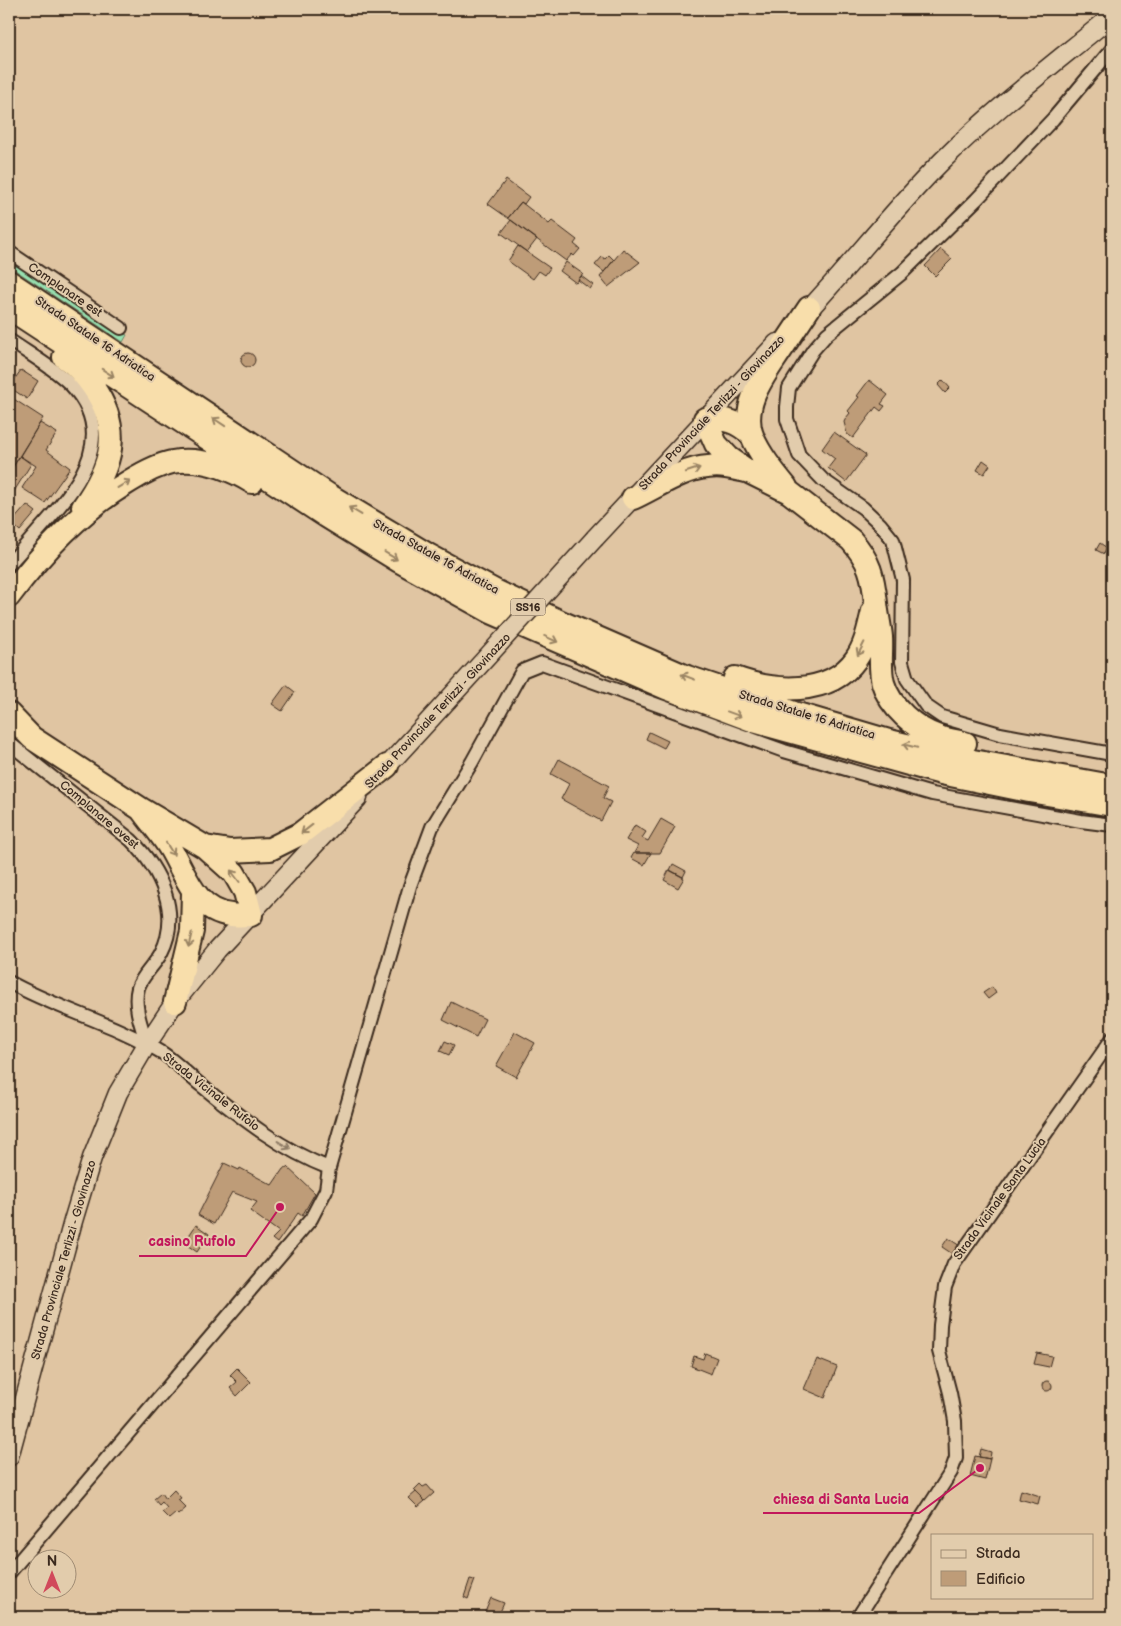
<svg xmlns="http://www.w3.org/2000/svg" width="1121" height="1626" font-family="'Balsamiq Sans',sans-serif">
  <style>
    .green { fill: #97e0b0; stroke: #698567 }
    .building { fill: #be9c78; stroke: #3b2a1e }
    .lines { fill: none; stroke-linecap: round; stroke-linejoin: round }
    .street-casing { stroke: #3b2a1e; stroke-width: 16 }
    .secondary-casing { stroke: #3b2a1e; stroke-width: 21 }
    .highway-casing { stroke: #3b2a1e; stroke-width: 26 }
    .street { stroke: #e2ccac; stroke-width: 12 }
    .secondary { stroke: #e2ccac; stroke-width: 18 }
    .highway { stroke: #f8deab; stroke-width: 22 }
    .secondary-bridge-casing { stroke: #3b2a1e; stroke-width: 21; stroke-linecap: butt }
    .secondary-bridge { stroke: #e2ccac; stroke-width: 18 }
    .oneway { stroke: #9a8464 }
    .oneway2 { stroke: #8e7b65 }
    .labels { text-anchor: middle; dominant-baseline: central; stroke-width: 4; stroke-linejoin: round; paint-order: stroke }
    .shield { fill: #e2ccac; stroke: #6d5b49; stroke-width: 1 }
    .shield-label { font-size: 11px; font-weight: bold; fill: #3b2a1e }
    .street-label { font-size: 12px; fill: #3b2a1e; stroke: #e2ccac }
    .leader { fill: none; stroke: #c2185b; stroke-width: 2 }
    .callout-dot { fill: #c2185b; stroke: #e2ccac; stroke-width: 2 }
    .callout-label { font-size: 14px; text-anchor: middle; font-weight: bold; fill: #c2185b; stroke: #e2ccac; stroke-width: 4; stroke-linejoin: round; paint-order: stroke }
  </style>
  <rect width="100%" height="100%" fill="#e0c5a2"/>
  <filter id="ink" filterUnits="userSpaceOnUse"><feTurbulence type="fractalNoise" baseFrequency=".02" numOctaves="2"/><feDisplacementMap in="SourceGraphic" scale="10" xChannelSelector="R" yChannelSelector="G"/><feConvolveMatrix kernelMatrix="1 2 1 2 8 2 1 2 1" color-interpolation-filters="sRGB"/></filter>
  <g filter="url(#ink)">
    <path class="green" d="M9,256L127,335L123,342L9,266Z"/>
    <path class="building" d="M506,180L529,197L524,204L521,202L508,218L488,204Z
      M521,202L549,224L552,221L577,240L574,244L580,249L574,256L572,254L566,261L508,218Z
      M511,220L537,239L527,252L501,233Z
      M518,246L550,268L545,275L539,271L533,279L508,261Z
      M623,249L640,262L608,287L600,277Z
      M941,249L952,259L935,276L925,266Z
      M609,255L614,260L604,272L595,265L602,257L605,259Z
      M566,262L583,274L576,283L560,271Z
      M581,276L593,285L590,289L578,280Z
      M241 360a7 7 0 1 1 14 0a7 7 0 1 1-14 0Z
      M21,370L38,381L27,399L9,387Z
      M869,380L888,395L881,404L885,406L881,411L876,407L853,438L847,434L844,422L846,418L850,413L848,411L859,397L857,396Z
      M943,380L950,388L945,393L938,385Z
      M9,396L43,418L9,473Z
      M40,423L57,433L46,450L70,468L45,503L22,488L36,466L20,456Z
      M834,432L866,455L846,482L828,468L835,459L822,449Z
      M20,456L31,464L13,493L9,490V473Z
      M983,460L990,465L984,474L977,470Z
      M27,505L36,512L20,531L11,523Z
      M1100,543L1107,548L1104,554L1096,550Z
      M286,685L295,692L282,711L272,704Z
      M649,732L668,741L664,748L646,739Z
      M559,759L609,786L603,798L611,802L601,821L561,799L569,784L551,774Z
      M661,819L675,827L660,853H634L638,846L626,840L635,825L646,832L642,838L648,841Z
      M634,853H651L644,865L631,858Z
      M673,864L686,871L683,877L670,870Z
      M669,870L684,878L678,888L664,880Z
      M992,987L996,993L988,999L983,993Z
      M451,1002L485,1019L476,1037L443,1020Z
      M515,1032L535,1043L516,1077L496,1066Z
      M445,1041L454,1045L449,1055L440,1051Z
      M224,1163L239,1170L240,1168L272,1185L283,1169L287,1167L315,1193L302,1216L298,1213L277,1243L272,1239L279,1232L250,1211L257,1202L232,1192L214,1224L198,1215Z
      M196,1225L209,1234L197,1252L184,1243Z
      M948,1238L960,1246L954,1255L942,1247Z
      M705,1353L717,1358L711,1374L691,1366L694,1356L703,1359Z
      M1037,1353L1052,1356L1049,1367L1034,1364Z
      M817,1359L837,1367L825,1398L804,1389Z
      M237,1368L251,1382L237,1396L230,1388L237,1382L230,1375Z
      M1042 1386a5 5 0 1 1 10 0a5 5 0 1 1-10 0Z
      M981,1449L991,1452L990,1459L979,1457Z
      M975,1456L990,1459L985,1480L970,1476Z
      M420,1484L423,1487L427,1485L434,1493L425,1501L414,1490Z
      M174,1490L181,1498L178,1500L186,1508L178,1515L176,1513L169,1519L162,1512L167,1508L162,1502L159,1505L154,1499L161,1493L165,1499Z
      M1021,1490L1040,1496L1038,1504L1019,1499Z
      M416,1492L425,1501L418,1507L409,1498Z
      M470,1579L475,1580L468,1599L464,1597Z
      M491,1598L504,1603L498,1617H483Z"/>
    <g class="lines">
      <g class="street-casing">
        <path id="street" d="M1112,49L1053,119L976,200L902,273L827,334L813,350L789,388L787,407V419L799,455L823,480L863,508L880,524L893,540L903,580L902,662L907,679L926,706L942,717L1000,734L1112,754
          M9,252L121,328
          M9,340C29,354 53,367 71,385C117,434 82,481 47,521C34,536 22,550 9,564
          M9,743L131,840C160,869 182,913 161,953C155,965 142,975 138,988C133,1006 142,1028 147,1044
          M9,982C57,1009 114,1023 161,1052C175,1061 188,1075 202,1086C241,1118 282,1150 329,1168
          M9,1573L311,1219L326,1190L329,1168L410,886L432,827L472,762L522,671L542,663L784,751L932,794L1081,821L1112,825
          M858,1617L951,1472L956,1458L955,1421L950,1393L939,1351L940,1325L945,1287L954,1264L1112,1039"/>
      </g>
      <g class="secondary-casing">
        <path id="secondary" d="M802,317C850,266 892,211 942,161C994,109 1055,63 1112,16
          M595,538L777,343
          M379,775L447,701
          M9,1457L73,1221L92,1158L118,1093L147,1044L175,1002L217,950L358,798"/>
      </g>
      <g class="highway-casing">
        <path id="highway" d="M9,282L330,496L428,555L495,591L563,623L687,677L794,713L889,741L973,761L1112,786
          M9,308L326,516L399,561L491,612L666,688L757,722L941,773L1029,791L1112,805
          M64,357C76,365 85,375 93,387C123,430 112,466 83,507
          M752,435C735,420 727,419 705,419L716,444L729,458L749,472L789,492L851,540C870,561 873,576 876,603C877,614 880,626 881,637C882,652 879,668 883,683C890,707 915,729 939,737C947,740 956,741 965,743
          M786,487C773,471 760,455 752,436C741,405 763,377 779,353C789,338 799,323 809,308
          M633,498C655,488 684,468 708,467C721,465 733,468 746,471
          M9,596C43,551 81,510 130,481C143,473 158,465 172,462C201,457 229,468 252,482
          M735,678C773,692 829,697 856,659C866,645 869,627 873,611
          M9,714L32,738L141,809L205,847L234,873L245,892L251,915C244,915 237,916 231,915C196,911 186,876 171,850C163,836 151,823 141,809
          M205,847L230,851L270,849L300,834L387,766
          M175,1002L192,931L193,892"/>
      </g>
      <use href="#street" class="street"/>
      <use href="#secondary" class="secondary"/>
      <use href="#highway" class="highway"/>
      <g class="secondary-bridge-casing">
        <path id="secondary-bridge" d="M447,701L595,538"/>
      </g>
      <use href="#secondary-bridge" class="secondary-bridge"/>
    </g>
    <defs><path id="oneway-shaft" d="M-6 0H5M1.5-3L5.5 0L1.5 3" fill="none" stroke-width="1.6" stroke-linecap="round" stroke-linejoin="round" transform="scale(1.25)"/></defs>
    <g class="oneway">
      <use href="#oneway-shaft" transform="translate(108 373) rotate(33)"/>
      <use href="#oneway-shaft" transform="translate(219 422) rotate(-146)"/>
      <use href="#oneway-shaft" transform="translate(693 470) rotate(-18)"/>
      <use href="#oneway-shaft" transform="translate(124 484) rotate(-31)"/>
      <use href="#oneway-shaft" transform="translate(355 511) rotate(-149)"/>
      <use href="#oneway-shaft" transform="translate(391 556) rotate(31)"/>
      <use href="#oneway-shaft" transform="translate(551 639) rotate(24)"/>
      <use href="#oneway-shaft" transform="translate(861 649) rotate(117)"/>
      <use href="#oneway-shaft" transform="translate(688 677) rotate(-159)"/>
      <use href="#oneway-shaft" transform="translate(734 714) rotate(20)"/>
      <use href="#oneway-shaft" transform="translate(910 746) rotate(-166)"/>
      <use href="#oneway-shaft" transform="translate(307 829) rotate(142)"/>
      <use href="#oneway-shaft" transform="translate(170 849) rotate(58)"/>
      <use href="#oneway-shaft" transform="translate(235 876) rotate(-127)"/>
      <use href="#oneway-shaft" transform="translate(190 940) rotate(103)"/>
    </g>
    <use class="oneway2" href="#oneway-shaft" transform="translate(284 1145) rotate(31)"/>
  </g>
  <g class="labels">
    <rect class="shield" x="510.5" y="598.5" width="35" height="17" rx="4"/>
    <g class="shield-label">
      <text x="528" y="607">SS16</text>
    </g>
    <g class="street-label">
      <text transform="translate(65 290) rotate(34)">Complanare est</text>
      <text transform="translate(95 339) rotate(34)">Strada Statale 16 Adriatica</text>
      <text transform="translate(712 413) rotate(-47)">Strada Provinciale Terlizzi - Giovinazzo</text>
      <text transform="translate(436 557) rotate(29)">Strada Statale 16 Adriatica</text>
      <text transform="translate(438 711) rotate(-47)">Strada Provinciale Terlizzi - Giovinazzo</text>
      <text transform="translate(807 715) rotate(17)">Strada Statale 16 Adriatica</text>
      <text transform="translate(99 815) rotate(40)">Complanare ovest</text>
      <text transform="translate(211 1092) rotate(38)">Strada Vicinale Rufolo</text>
      <text transform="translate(1000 1199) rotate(-54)">Strada Vicinale Santa Lucia</text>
      <text transform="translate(64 1260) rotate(-74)">Strada Provinciale Terlizzi - Giovinazzo</text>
    </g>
  </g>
  <path class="leader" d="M280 1207L246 1256H139M980 1468L919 1513H763"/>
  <g class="callout-dot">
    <circle cx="280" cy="1207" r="5"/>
    <circle cx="980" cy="1468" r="5"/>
  </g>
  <g class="callout-label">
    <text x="192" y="1246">casino Rufolo</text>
    <text x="841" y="1504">chiesa di Santa Lucia</text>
  </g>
  <rect width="1121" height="1626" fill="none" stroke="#e2ccac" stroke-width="30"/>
  <rect x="15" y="15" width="1091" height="1596" fill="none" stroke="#3b2a1e" stroke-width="2" filter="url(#ink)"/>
  <rect x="931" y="1534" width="162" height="65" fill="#e2ccac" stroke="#9f8b73"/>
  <rect x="941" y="1550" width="25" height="8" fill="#e2ccac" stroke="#9f8b73"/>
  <text x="976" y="1558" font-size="15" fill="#3b2a1e">Strada</text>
  <rect x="941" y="1571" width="25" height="15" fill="#be9c78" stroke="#9f8b73"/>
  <text x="976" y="1584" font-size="15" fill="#3b2a1e">Edificio</text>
  <g transform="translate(52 1574)"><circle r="24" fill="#e2ccac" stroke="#9f8b73"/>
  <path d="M0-4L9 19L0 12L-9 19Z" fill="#d1495b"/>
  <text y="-8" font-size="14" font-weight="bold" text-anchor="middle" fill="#3b2a1e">N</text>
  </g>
</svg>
